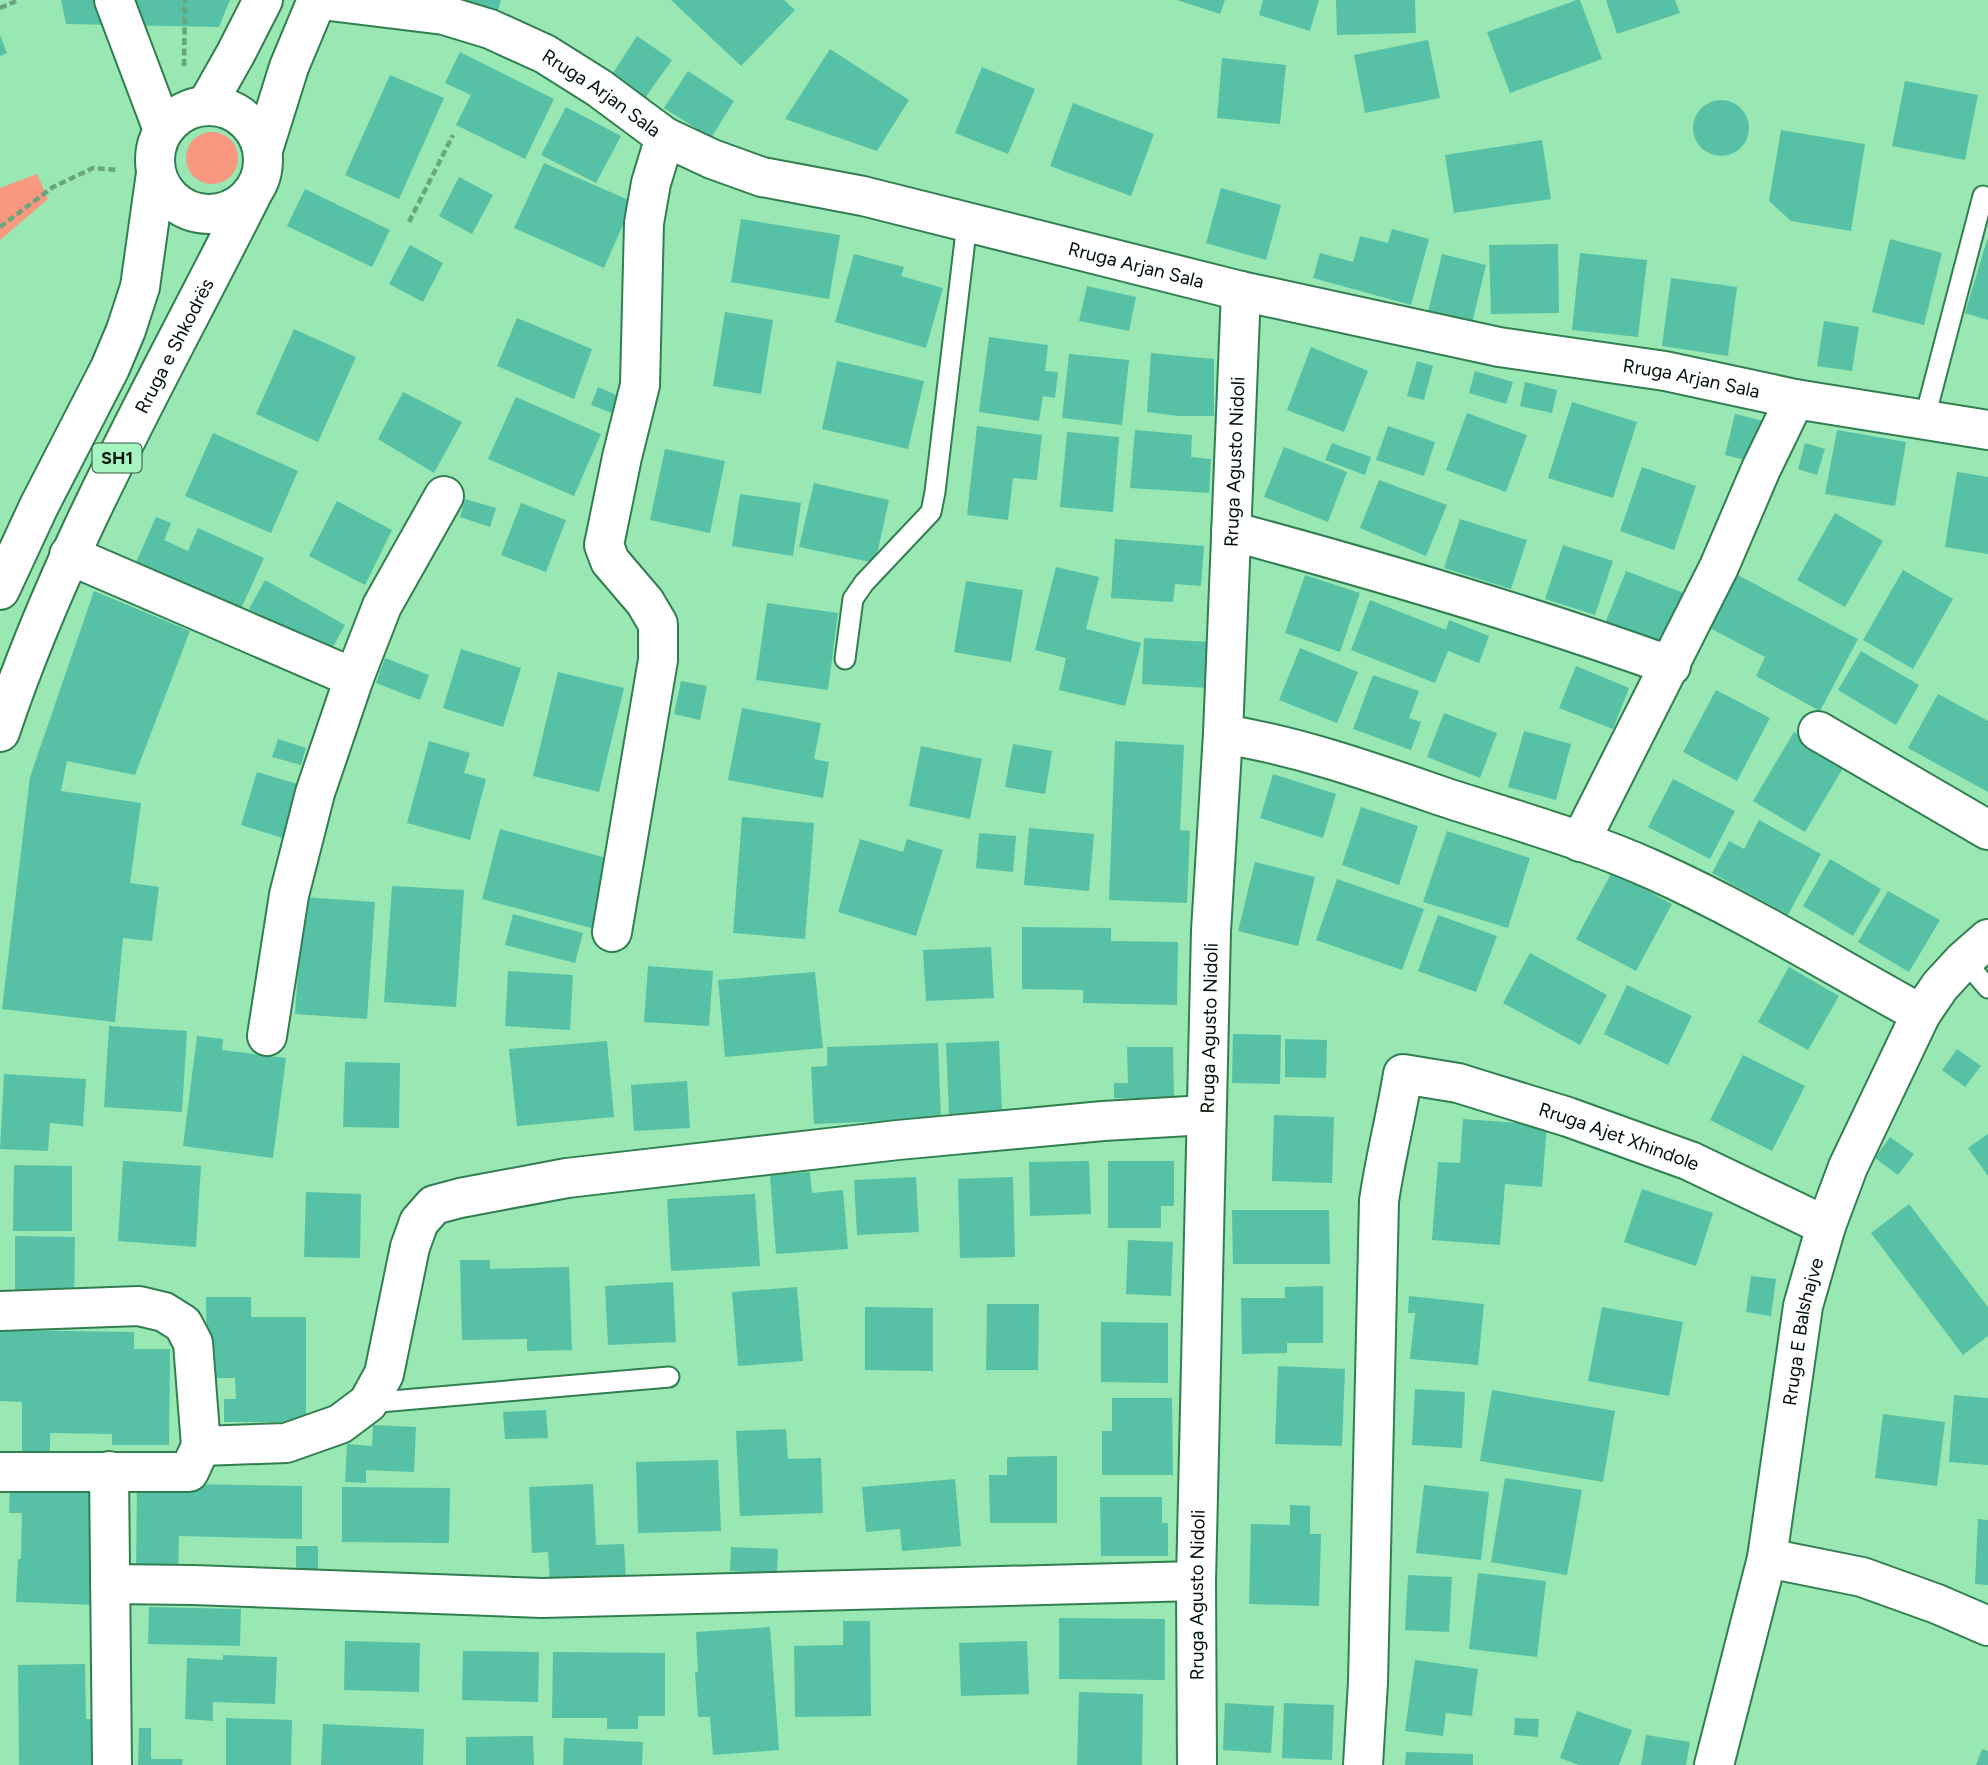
<svg xmlns="http://www.w3.org/2000/svg" width="1988" height="1765" font-family="Figtree,sans-serif">
  <style>
    .green { fill: #fa977f }
    .building { fill: #57c1a6 }
    .lines { fill: none; stroke-linecap: round; stroke-linejoin: round }
    .lane-casing { stroke: #317f51; stroke-width: 23 }
    .street-casing { stroke: #317f51; stroke-width: 42 }
    .secondary-casing { stroke: #317f51; stroke-width: 42 }
    .primary-casing { stroke: #317f51; stroke-width: 42 }
    .path { stroke: #68a47c; stroke-width: 4.5; stroke-dasharray: 7 3.5; stroke-linecap: butt }
    .lane { stroke: #fff; stroke-width: 19 }
    .street { stroke: #fff; stroke-width: 38 }
    .secondary { stroke: #fff; stroke-width: 38 }
    .primary { stroke: #fff; stroke-width: 38 }
    .labels { text-anchor: middle; dominant-baseline: central; stroke-width: 7; stroke-linejoin: round; paint-order: stroke }
    .shield { fill: #a6f5c0; stroke: #32573e; stroke-width: 2 }
    .shield-label { font-size: 18px; font-weight: bold; fill: #001306 }
    .street-label { font-size: 19px; fill: #001306; stroke: #a6f5c0 }
  </style>
  <rect width="100%" height="100%" fill="#99e7b3"/>
  <path class="green" d="M186 158a26 26 0 1 1 52 0a26 26 0 1 1-52 0Z
    M37,174L48,199L0,240V188Z"/>
  <path class="building" d="M61,0H230L219,27L66,24Z
    M446,0H501L496,16Z
    M671,0H784L795,10L741,66Z
    M1177,0H1225L1220,14Z
    M1263,0H1319L1310,31L1259,15Z
    M1336,0H1415L1416,33L1337,35Z
    M1577,0H1580L1602,59L1510,93L1487,32Z
    M1606,0H1675L1680,13L1617,34Z
    M0,35L7,53L0,56Z
    M637,36L672,60L645,98L611,76Z
    M1428,40L1440,98L1365,113L1354,55Z
    M830,49L909,100L877,151L785,119Z
    M460,52L554,99L525,159L456,125L471,95L445,83Z
    M1222,58L1286,65L1280,124L1217,118Z
    M982,67L1035,89L1008,154L955,133Z
    M688,71L734,101L711,138L664,108Z
    M390,75L444,98L399,199L345,175Z
    M1905,81L1978,95L1965,160L1892,146Z
    M1693 128a28 28 0 1 1 56 0a28 28 0 1 1-56 0Z
    M1073,103L1154,134L1131,196L1050,166Z
    M566,107L621,136L596,183L541,155Z
    M1781,130L1865,144L1851,231L1791,221L1769,201Z
    M1542,140L1551,199L1454,213L1445,155Z
    M544,163L633,202L604,268L514,228Z
    M459,177L493,195L472,234L439,216Z
    M1221,188L1281,205L1266,260L1206,243Z
    M305,189L390,230L372,267L287,226Z
    M741,219L840,235L829,299L731,282Z
    M1392,229L1429,239L1411,305L1313,278L1320,253L1353,262L1360,236L1388,243Z
    M1890,239L1942,253L1924,325L1872,312Z
    M1987,240H1988V320L1965,313Z
    M1558,244L1559,313L1491,314L1489,245Z
    M410,245L443,263L423,302L389,284Z
    M1580,253L1647,260L1638,337L1572,330Z
    M854,254L904,267L901,276L943,288L926,348L835,322Z
    M1442,254L1486,265L1472,323L1428,312Z
    M1671,278L1737,287L1728,356L1662,346Z
    M1087,286L1136,297L1129,331L1079,321Z
    M725,312L773,320L761,394L713,386Z
    M517,318L592,349L574,399L497,366Z
    M1824,321L1859,327L1852,371L1817,366Z
    M294,329L356,357L318,442L256,414Z
    M989,337L1048,345L1045,371L1058,372L1055,398L1043,396L1039,421L979,412Z
    M1311,347L1368,371L1344,432L1287,410Z
    M1151,353L1214,359V416H1179L1147,412Z
    M1069,354L1129,360L1122,425L1062,418Z
    M837,361L924,381L908,449L822,429Z
    M1417,361L1433,366L1424,400L1407,396Z
    M1475,371L1513,382L1506,404L1469,393Z
    M1525,382L1557,390L1552,413L1520,406Z
    M598,387L619,396L612,413L591,405Z
    M403,392L462,422L434,473L378,439Z
    M516,397L601,434L574,496L488,459Z
    M1572,402L1637,422L1613,498L1548,478Z
    M1467,413L1527,435L1506,492L1446,470Z
    M1735,414L1764,421L1754,462L1725,455Z
    M977,426L1042,435L1037,480L1013,478L1008,520L967,515Z
    M1388,426L1435,442L1424,476L1376,460Z
    M1135,430L1192,435L1191,457L1211,459L1209,493L1130,488Z
    M1837,430L1906,442L1895,506L1825,494Z
    M1067,432L1119,437L1113,512L1060,507Z
    M213,433L298,471L271,533L185,496Z
    M1332,443L1371,457L1365,475L1325,460Z
    M1805,443L1825,449L1817,475L1798,469Z
    M1284,447L1347,472L1328,522L1264,497Z
    M665,449L725,461L710,533L650,520Z
    M1642,467L1696,486L1674,550L1620,531Z
    M1957,472L1988,477V554L1945,547Z
    M1379,480L1447,505L1426,556L1360,528Z
    M814,483L889,500L875,563L799,547Z
    M740,494L801,503L793,556L732,546Z
    M465,499L496,508L490,527L460,517Z
    M337,501L392,530L365,585L309,556Z
    M521,503L566,520L546,572L501,555Z
    M1835,513L1883,541L1845,607L1797,580Z
    M156,517L171,523L164,540L188,551L198,528L264,558L236,620L131,574Z
    M1460,519L1527,540L1511,589L1444,568Z
    M1115,539L1204,546L1201,586L1175,584L1173,602L1111,598Z
    M1563,545L1613,561L1595,615L1545,599Z
    M1056,567L1099,577L1086,629L1141,643L1125,706L1059,690L1066,658L1035,650Z
    M1903,570L1953,599L1913,669L1863,640Z
    M1626,571L1689,595L1668,650L1604,626Z
    M1736,574L1858,639L1820,711L1756,676L1765,657L1708,627Z
    M1305,575L1360,593L1340,652L1285,633Z
    M265,580L345,625L329,654L249,609Z
    M966,581L1023,590L1011,662L954,652Z
    M94,591L190,631L135,775L67,761L61,791L141,803L130,883L159,887L152,941L123,938L115,1022L2,1009L30,777Z
    M1370,600L1446,630L1449,620L1489,636L1479,663L1448,651L1435,683L1351,650Z
    M767,603L838,613L828,690L756,680Z
    M1144,638L1210,642L1208,688L1142,684Z
    M1300,648L1358,672L1337,723L1279,700Z
    M461,649L521,668L503,727L443,708Z
    M1861,651L1919,685L1896,725L1838,690Z
    M385,658L429,675L420,700L376,683Z
    M1576,666L1629,688L1613,729L1559,708Z
    M558,672L624,688L599,792L533,776Z
    M1373,675L1419,691L1409,718L1421,722L1411,750L1353,729Z
    M681,681L707,686L700,720L674,714Z
    M1716,690L1770,718L1737,781L1683,752Z
    M1938,694L1988,721V792L1908,748Z
    M742,708L821,723L814,759L829,762L823,798L728,780Z
    M1444,713L1497,733L1480,778L1427,757Z
    M1524,731L1571,744L1556,800L1508,787Z
    M1794,732L1846,763L1805,832L1753,801Z
    M278,739L306,748L301,765L272,757Z
    M429,741L470,753L464,773L486,779L470,840L407,823Z
    M1115,741L1184,745L1180,830L1190,831L1187,903L1109,900Z
    M1013,744L1052,751L1045,794L1005,787Z
    M921,746L982,759L970,819L909,806Z
    M257,772L301,785L286,839L241,825Z
    M1273,774L1336,794L1323,838L1260,818Z
    M1673,779L1735,811L1710,859L1648,827Z
    M1361,807L1418,826L1399,885L1342,865Z
    M742,817L814,823L805,939L733,933Z
    M1759,820L1821,854L1788,915L1712,873L1729,841L1744,849Z
    M1029,828L1094,834L1089,891L1024,885Z
    M500,829L614,860L595,929L482,899Z
    M1447,831L1530,858L1508,928L1423,902Z
    M979,833L1016,836L1013,872L976,868Z
    M860,839L903,852L907,839L943,850L916,936L838,912Z
    M1830,859L1881,889L1853,936L1803,906Z
    M1255,862L1315,877L1298,946L1238,931Z
    M1612,872L1672,904L1636,971L1576,939Z
    M1337,879L1424,909L1402,970L1316,940Z
    M392,886L464,890L456,1007L384,1002Z
    M1888,891L1940,920L1909,972L1858,942Z
    M303,897L375,902L367,1019L295,1014Z
    M513,914L583,933L575,963L505,945Z
    M1438,915L1497,936L1476,992L1418,971Z
    M1022,927L1111,928V941L1178,942L1177,1005L1083,1003V990L1022,989Z
    M991,947L994,998L926,1001L923,950Z
    M1530,953L1607,995L1580,1045L1503,1003Z
    M648,966L713,971L709,1026L644,1022Z
    M1789,967L1839,996L1808,1050L1758,1022Z
    M508,971L573,975L570,1030L505,1026Z
    M815,972L823,1048L725,1057L718,980Z
    M1627,985L1692,1016L1668,1065L1604,1034Z
    M109,1026L187,1031L182,1112L104,1107Z
    M1233,1034L1281,1035L1280,1084L1232,1083Z
    M197,1036L223,1039L222,1050L286,1058L273,1158L183,1146Z
    M1285,1039L1327,1040L1326,1078L1285,1077Z
    M607,1041L614,1117L517,1126L509,1049Z
    M999,1041L1002,1112L949,1114L946,1043Z
    M938,1043L941,1119L814,1124L811,1067L827,1066V1047Z
    M1127,1047H1173L1174,1098H1114V1083H1128Z
    M1957,1049L1981,1066L1965,1087L1942,1070Z
    M1743,1055L1805,1086L1772,1151L1710,1120Z
    M345,1062L400,1063L399,1128L343,1127Z
    M4,1074L86,1079L83,1126L50,1123L48,1151L0,1149Z
    M687,1081L690,1128L634,1131L631,1085Z
    M1274,1115L1334,1117L1332,1183L1272,1181Z
    M1463,1119L1547,1125L1542,1187L1505,1184L1500,1245L1432,1240L1438,1162L1460,1163Z
    M1988,1134V1176L1968,1148Z
    M1890,1137L1914,1154L1898,1175L1875,1158Z
    M123,1161L201,1166L196,1247L118,1241Z
    M1089,1161L1091,1214L1030,1216L1029,1162Z
    M1108,1161H1174V1206H1161V1228H1108Z
    M14,1165L72,1166V1231H13Z
    M810,1172L812,1193L843,1190L848,1249L776,1254L770,1175Z
    M916,1177L919,1232L857,1235L854,1180Z
    M1013,1177L1015,1257L960,1258L958,1179Z
    M1642,1189L1713,1213L1696,1266L1624,1242Z
    M306,1192L361,1194L360,1258L304,1257Z
    M755,1194L760,1266L671,1271L667,1199Z
    M1909,1204L1988,1307V1336L1963,1355L1871,1233Z
    M1232,1210H1329L1330,1264H1233Z
    M15,1236L75,1237L74,1303L15,1302Z
    M1128,1240L1173,1242L1171,1296L1126,1294Z
    M460,1260H490V1269L569,1267L572,1350L527,1351V1339L462,1340Z
    M1751,1276L1776,1279L1771,1316L1746,1312Z
    M673,1282L676,1342L608,1345L605,1286Z
    M1323,1286V1343H1287V1353L1242,1354L1241,1298H1285V1287Z
    M797,1287L803,1361L738,1366L732,1292Z
    M1409,1296L1484,1304L1478,1365L1410,1359L1415,1313H1408Z
    M206,1297H251V1317H306V1422H224V1399H236L235,1378H207Z
    M987,1304H1039L1038,1370H986Z
    M865,1307L933,1308V1371L865,1370Z
    M1602,1307L1683,1322L1669,1396L1588,1381Z
    M1101,1322L1168,1323V1383L1101,1382Z
    M0,1330L134,1332V1349H170L169,1445H112V1434L50,1433V1463H22V1402L0,1401Z
    M1278,1366L1345,1369L1342,1446L1275,1444Z
    M1415,1389L1465,1392L1462,1448L1412,1445Z
    M1492,1390L1615,1411L1603,1482L1480,1461Z
    M1954,1395L1988,1398V1465L1949,1462Z
    M1112,1398H1172L1173,1475H1102V1431H1112Z
    M546,1410L548,1438L505,1439L503,1412Z
    M1883,1414L1945,1422L1937,1486L1875,1478Z
    M373,1425L416,1427L414,1472L366,1470V1483L345,1482L347,1444L372,1446Z
    M786,1429L788,1459L821,1458L823,1513L740,1516L736,1431Z
    M1057,1456V1523H990L989,1475H1007V1457Z
    M718,1460L721,1531L638,1533L636,1462Z
    M1505,1478L1582,1490L1567,1575L1491,1562Z
    M955,1479L961,1546L902,1551L900,1529L866,1532L862,1487Z
    M137,1483L302,1486V1539L179,1536L178,1577L136,1576Z
    M593,1484L596,1545L624,1544L626,1579L550,1583L548,1552L532,1553L529,1487Z
    M1424,1485L1489,1492L1481,1560L1416,1553Z
    M342,1487L450,1488L449,1543L342,1542Z
    M10,1489L99,1492L96,1605L16,1602L18,1559H21L22,1513H9Z
    M1100,1497H1162V1523H1168V1556H1101Z
    M1290,1505L1310,1506V1534H1321L1319,1606L1249,1604L1251,1524L1290,1525Z
    M1978,1519L1988,1520V1585L1975,1584Z
    M296,1546H318V1576L296,1575Z
    M731,1547L778,1549L777,1573L730,1571Z
    M1478,1573L1546,1581L1537,1657L1469,1649Z
    M1408,1575L1452,1577L1449,1632L1405,1630Z
    M149,1607L241,1609L240,1646L148,1644Z
    M1059,1618L1165,1619V1680L1059,1679Z
    M843,1621H870L871,1716L795,1717L794,1646L843,1645Z
    M770,1627L779,1750L713,1755L710,1717H698L695,1672H698L696,1632Z
    M345,1641L420,1643L419,1692L344,1690Z
    M1027,1641L1029,1694L961,1696L959,1643Z
    M463,1651L539,1652L538,1702L462,1700Z
    M553,1652L665,1653V1716H638V1729H607V1718H552Z
    M223,1655L277,1657L275,1704L213,1702V1721L185,1719L187,1658L223,1660Z
    M1415,1660L1478,1669L1472,1716L1446,1713L1443,1736L1405,1731Z
    M85,1664L86,1719H103V1765H19L18,1665Z
    M1079,1692L1143,1694L1142,1765H1077Z
    M1225,1703L1274,1706L1271,1753L1223,1750Z
    M1284,1703L1334,1705L1332,1760L1282,1758Z
    M1577,1711L1632,1730L1619,1765H1579L1560,1758Z
    M226,1718L292,1720L291,1765H226Z
    M1515,1718L1539,1719L1538,1737L1514,1735Z
    M323,1724L424,1729L423,1765H321Z
    M139,1728H151V1759H183L182,1765H138Z
    M1646,1735L1690,1742L1686,1765H1641Z
    M533,1736L534,1765H466V1737Z
    M564,1738L643,1742L642,1765H563Z
    M1982,1749L1988,1751V1765H1976Z
    M1406,1752L1473,1754V1765H1405Z"/>
  <g class="lines">
    <g class="lane-casing">
      <path id="lane" d="M1924,421L1983,196
        M845,659L853,599L864,583L931,512L935,492L967,223
        M1964,960L1988,988
        M368,1403L669,1377"/>
    </g>
    <g class="street-casing">
      <g id="street">
        <path d="M114,0L163,130"/>
        <path d="M1231,531C1379,571 1527,614 1671,666"/>
        <path d="M69,555L354,678"/>
        <path d="M1818,731L1988,830"/>
        <path d="M1223,734C1298,746 1369,771 1441,796C1511,819 1584,839 1651,869C1745,911 1832,965 1921,1014"/>
        <path d="M1580,842L1719,567L1761,469L1795,399"/>
        <path d="M612,932L658,660V624L645,602L610,561L604,545L622,457L640,385L644,223L651,183L665,137"/>
        <path d="M267,1036L289,895L315,793L354,678L382,606L444,496"/>
        <path d="M0,1311L139,1306L164,1312L183,1324L193,1343L201,1446L286,1443L340,1424L368,1403L384,1374L410,1247L419,1222L434,1205L460,1198L567,1178L898,1140L1103,1121L1206,1115"/>
        <path d="M109,1471L112,1765"/>
        <path d="M0,1472H189L201,1446"/>
        <path d="M1767,1558L1862,1577L1937,1604L1988,1626"/>
        <path d="M110,1584L193,1585L542,1598L1196,1581"/>
        <path id="s1" d="M1197,1765L1196,1581L1211,931L1223,734L1241,291"/>
        <path id="s2" d="M1363,1765L1368,1682L1379,1201C1385,1159 1396,1117 1403,1074L1458,1083L1568,1117L1690,1161L1826,1226"/>
        <path id="s3" d="M1714,1765L1767,1558L1803,1306L1826,1226L1848,1167L1921,1014L1940,986L1964,960L1988,939"/>
      </g>
    </g>
    <g class="secondary-casing">
      <g id="secondary">
        <path id="s4" d="M321,0L444,15L490,29L545,54L599,88L665,137L712,159L762,177L863,196L1241,291L1499,347L1665,371L1795,399L1988,430"/>
      </g>
    </g>
    <g class="primary-casing">
      <g id="primary">
        <circle cx="209" cy="160" r="54"/>
        <path d="M206,106L236,53L263,0"/>
        <path d="M263,150L289,67L317,0"/>
        <path d="M0,590L39,506L110,368L126,330L140,287L156,173"/>
        <path id="s5" d="M0,732C63,543 164,370 253,192"/>
      </g>
    </g>
    <path class="path" d="M0,8L19,0
      M184,66L185,0
      M409,222L453,135
      M0,227L53,187L93,168L117,170"/>
    <use href="#lane" class="lane"/>
    <use href="#street" class="street"/>
    <use href="#secondary" class="secondary"/>
    <use href="#primary" class="primary"/>
  </g>
  <g class="labels">
    <rect class="shield" x="92.5" y="443.5" width="49" height="29" rx="5"/>
    <g class="shield-label">
      <text x="117" y="458">SH1</text>
    </g>
    <g class="street-label">
      <text stroke="none"><textPath href="#s4" startOffset="301">Rruga Arjan Sala</textPath></text>
      <text stroke="none"><textPath href="#s4" startOffset="868">Rruga Arjan Sala</textPath></text>
      <text stroke="none"><textPath href="#s5" startOffset="424">Rruga e Shkodrës</textPath></text>
      <text stroke="none"><textPath href="#s4" startOffset="1435">Rruga Arjan Sala</textPath></text>
      <text stroke="none"><textPath href="#s1" startOffset="1304">Rruga Agusto Nidoli</textPath></text>
      <text stroke="none"><textPath href="#s1" startOffset="737">Rruga Agusto Nidoli</textPath></text>
      <text stroke="none"><textPath href="#s2" startOffset="919">Rruga Ajet Xhindole</textPath></text>
      <text stroke="none"><textPath href="#s3" startOffset="443">Rruga E Balshajve</textPath></text>
      <text stroke="none"><textPath href="#s1" startOffset="170">Rruga Agusto Nidoli</textPath></text>
    </g>
  </g>
</svg>
